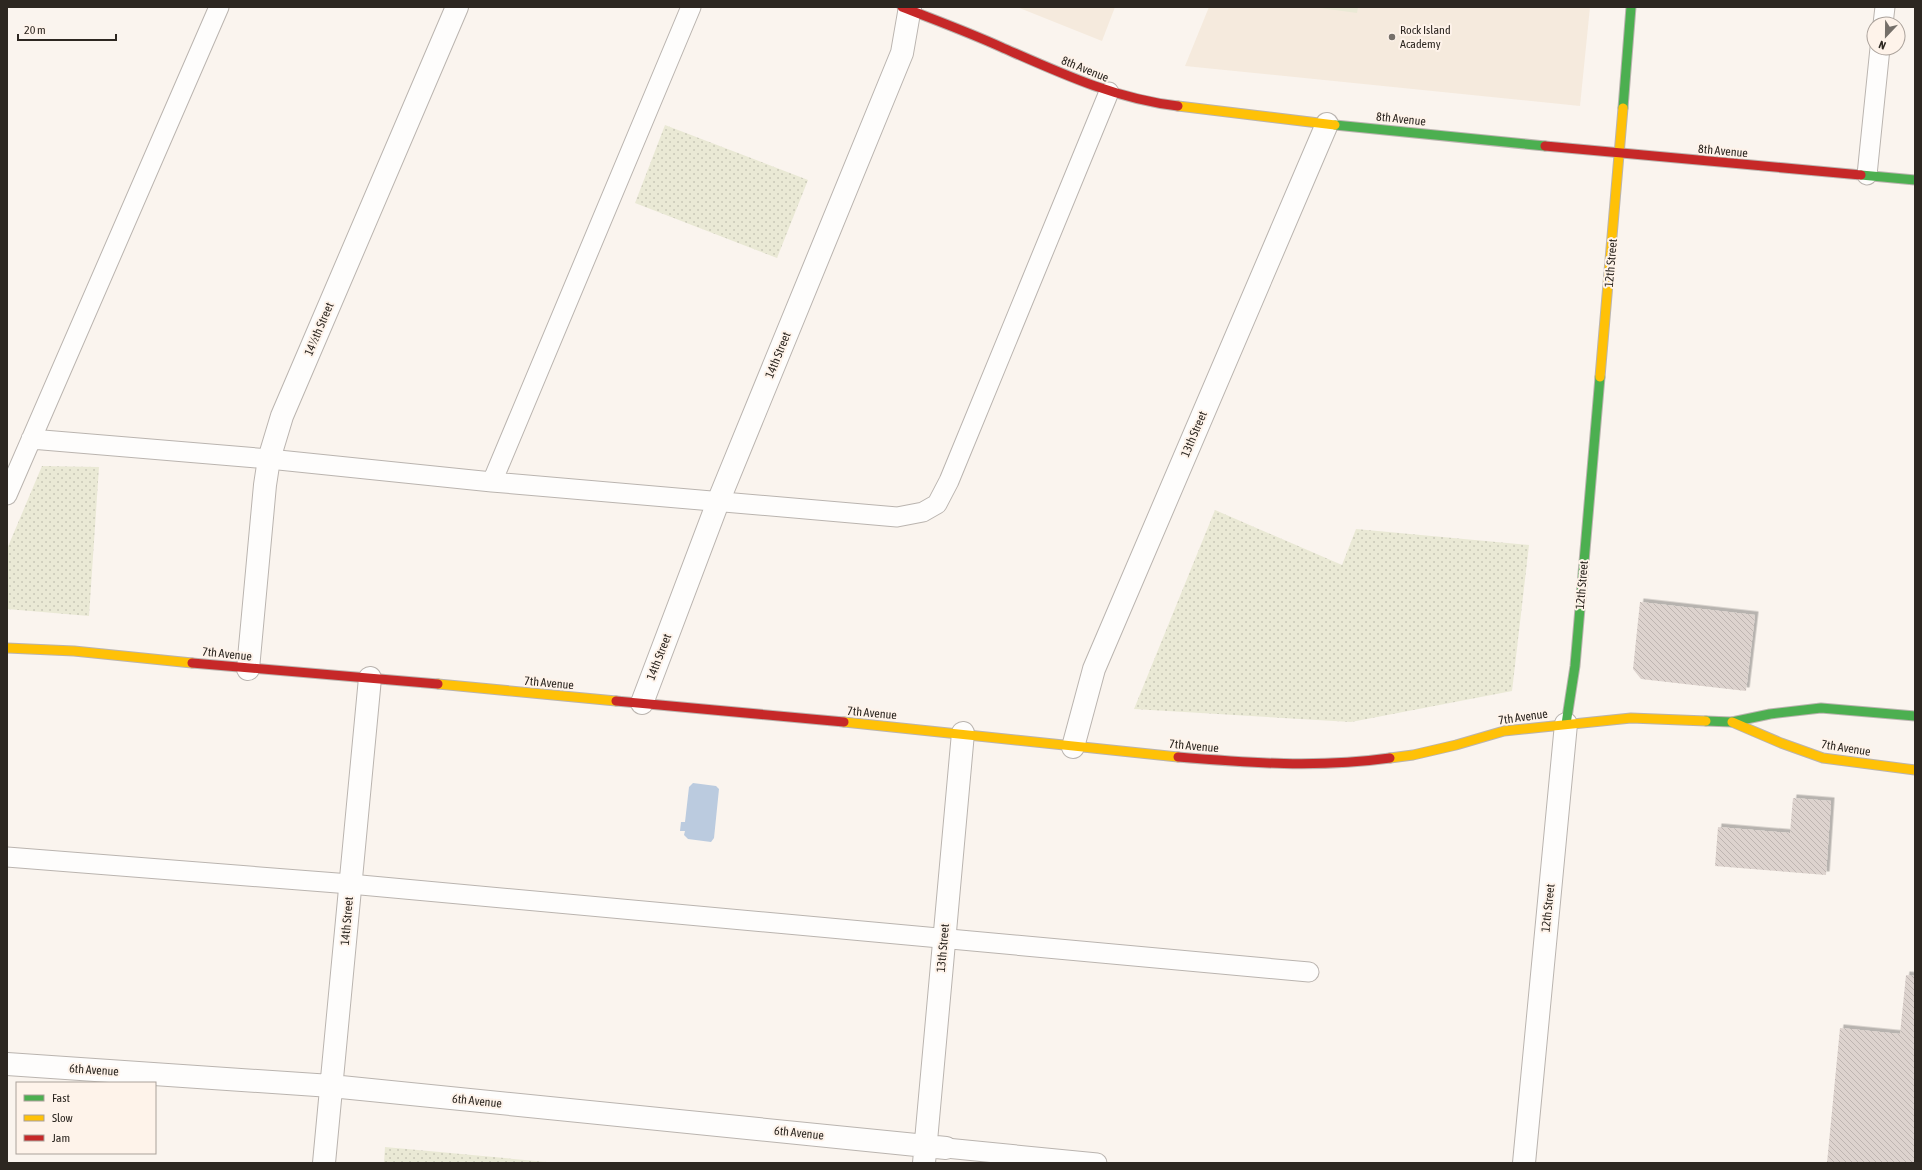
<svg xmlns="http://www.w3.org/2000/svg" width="1922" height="1170" font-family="'Asap Condensed',sans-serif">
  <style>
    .education { fill: #f5eadd }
    .park { fill: url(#park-dots) }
    .garden { fill: #eae9d5 }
    .water { fill: #bbcbdf }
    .building { fill: url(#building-back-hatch); filter: url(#shadow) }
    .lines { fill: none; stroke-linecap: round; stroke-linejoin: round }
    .lane-casing { stroke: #bab4af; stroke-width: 21 }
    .street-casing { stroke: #bab4af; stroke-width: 24 }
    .fast-casing { stroke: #bab4af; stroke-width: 11 }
    .slow-casing { stroke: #bab4af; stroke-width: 11 }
    .jam-casing { stroke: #bab4af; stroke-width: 11 }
    .lane { stroke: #fefdfc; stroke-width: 19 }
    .street { stroke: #fefdfc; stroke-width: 22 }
    .fast { stroke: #4caf50; stroke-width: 9 }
    .slow { stroke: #ffc107; stroke-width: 9 }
    .jam { stroke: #c62828; stroke-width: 9 }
    .poi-dot { fill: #756f69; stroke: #fef3ea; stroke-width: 1.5 }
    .labels { text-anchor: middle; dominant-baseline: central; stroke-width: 4; stroke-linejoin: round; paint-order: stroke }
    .poi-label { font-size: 12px; fill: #2d2721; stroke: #fef3ea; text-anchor: start }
    .street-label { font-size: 12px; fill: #2d2721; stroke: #fef3ea }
  </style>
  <defs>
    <pattern id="park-dots" width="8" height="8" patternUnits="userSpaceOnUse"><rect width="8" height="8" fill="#eae9d5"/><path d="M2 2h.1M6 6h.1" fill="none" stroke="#c9c8b7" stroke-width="1.8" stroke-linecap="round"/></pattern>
    <pattern id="building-back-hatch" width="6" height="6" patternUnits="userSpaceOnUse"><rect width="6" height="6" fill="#ddd3ce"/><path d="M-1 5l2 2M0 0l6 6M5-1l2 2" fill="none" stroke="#beb5b1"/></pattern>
    <filter id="shadow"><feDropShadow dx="3.5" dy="-3.5" stdDeviation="0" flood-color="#0004"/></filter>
  </defs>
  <rect width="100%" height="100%" fill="#faf4ee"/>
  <path class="education" d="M1017,7H1115L1102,41Z
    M1209,7H1590L1580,106L1185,66Z"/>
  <path class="park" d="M665,125L808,180L777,258L635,203Z
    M42,466L99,467L89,616L7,609V549Z
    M1215,510L1342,565L1356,529L1529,545L1512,691L1351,722L1134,709Z
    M385,1147L547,1162V1163H384Z"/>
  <path class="garden" d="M1313,7H1358L1357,13Z"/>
  <path class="water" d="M693,783L716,786L719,789L714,838L711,842L688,839L684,835L685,831H680L681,822H685L689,787Z"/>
  <path class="building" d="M1640,602L1755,615L1746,691L1641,679L1633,669Z
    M1793,798L1831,801L1826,875L1715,866L1718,827L1790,833Z
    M1906,975L1915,976V1163H1827L1840,1028L1900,1034Z"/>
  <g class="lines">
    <g class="lane-casing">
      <path id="lane" d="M1883,24L1885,7
        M1867,175L1880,48
        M31,439L269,459L492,482L897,517L923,512L937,504L949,481L1109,92
        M492,482L691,7
        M7,495L219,7
        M7,857L350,884L1309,972
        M946,1148L1097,1163"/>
    </g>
    <g class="street-casing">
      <path id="street" d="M248,669L265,485L269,459L282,416L457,7
        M642,703L718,502L902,53L910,7
        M1073,747L1094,669L1327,124
        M7,1064L331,1086L946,1148
        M324,1163L370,678
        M924,1163L963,733
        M1524,1163L1566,724"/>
    </g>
    <g class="fast-casing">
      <path id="fast" d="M1623,108L1631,7
        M1335,125L1545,146
        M1861,175L1915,180
        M1706,721L1732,722L1770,714L1821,708L1915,716
        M1566,724L1575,666L1600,377"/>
    </g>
    <g class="slow-casing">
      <path id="slow" d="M1178,106L1335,125
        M1600,377L1623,108
        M7,648L74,651L192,663
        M438,684L616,701
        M844,722L1178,757
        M1732,722L1781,743L1823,758L1915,770
        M1390,758L1413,755L1456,745L1504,731L1631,718L1706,721"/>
    </g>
    <g class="jam-casing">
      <path id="jam" d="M902,7C935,20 968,32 1001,47C1058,72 1115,99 1178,106
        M1545,146L1861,175
        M192,663L438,684
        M616,701L844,722
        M1178,757C1250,763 1318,768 1390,758"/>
    </g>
    <use href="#lane" class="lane"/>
    <use href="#street" class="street"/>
    <use href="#fast" class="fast"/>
    <use href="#slow" class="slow"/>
    <use href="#jam" class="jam"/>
  </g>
  <circle class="poi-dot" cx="1392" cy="37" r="4"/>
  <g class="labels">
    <g class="poi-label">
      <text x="1400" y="30">Rock Island<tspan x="1400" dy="14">Academy</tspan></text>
    </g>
    <g class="street-label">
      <text transform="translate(1085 69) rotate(22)">8th Avenue</text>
      <text transform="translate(1401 119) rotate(6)">8th Avenue</text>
      <text transform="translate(1723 151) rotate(5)">8th Avenue</text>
      <text transform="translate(1611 263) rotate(-85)">12th Street</text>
      <text transform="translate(319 329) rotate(-67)">14½th Street</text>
      <text transform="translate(778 355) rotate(-68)">14th Street</text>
      <text transform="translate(1194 434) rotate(-67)">13th Street</text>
      <text transform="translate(1582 585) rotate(-85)">12th Street</text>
      <text transform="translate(227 654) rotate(6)">7th Avenue</text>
      <text transform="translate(659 657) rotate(-69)">14th Street</text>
      <text transform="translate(549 683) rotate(5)">7th Avenue</text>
      <text transform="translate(872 713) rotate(5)">7th Avenue</text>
      <text transform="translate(1523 717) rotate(-8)">7th Avenue</text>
      <text transform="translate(1194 746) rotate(5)">7th Avenue</text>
      <text transform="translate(1846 748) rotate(9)">7th Avenue</text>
      <text transform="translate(1548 908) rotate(-84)">12th Street</text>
      <text transform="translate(347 921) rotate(-85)">14th Street</text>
      <text transform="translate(943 948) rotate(-85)">13th Street</text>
      <text transform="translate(94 1070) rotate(4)">6th Avenue</text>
      <text transform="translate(477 1101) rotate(6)">6th Avenue</text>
      <text transform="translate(799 1133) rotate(6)">6th Avenue</text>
    </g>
  </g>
  <rect width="1922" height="1170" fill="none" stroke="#2d2721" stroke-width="16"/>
  <rect x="16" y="1082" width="140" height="72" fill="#fef3ea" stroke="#aaa19a"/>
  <rect x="24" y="1095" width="20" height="6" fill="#4caf50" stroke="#aaa19a"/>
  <text x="52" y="1102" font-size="12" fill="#2d2721">Fast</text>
  <rect x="24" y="1115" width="20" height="6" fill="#ffc107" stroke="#aaa19a"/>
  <text x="52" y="1122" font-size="12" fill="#2d2721">Slow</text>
  <rect x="24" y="1135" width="20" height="6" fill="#c62828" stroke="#aaa19a"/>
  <text x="52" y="1142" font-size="12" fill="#2d2721">Jam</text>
  <g transform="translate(1886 36) rotate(202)"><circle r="19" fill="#fef3ea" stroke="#aaa19a"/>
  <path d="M0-3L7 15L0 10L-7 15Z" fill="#756f69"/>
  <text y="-6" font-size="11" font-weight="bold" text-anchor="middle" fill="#2d2721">N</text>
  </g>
  <path d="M18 34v6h98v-6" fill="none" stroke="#2d2721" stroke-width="2"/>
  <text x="24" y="34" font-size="12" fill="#2d2721" stroke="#fef3ea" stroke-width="3" paint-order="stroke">20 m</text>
</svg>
